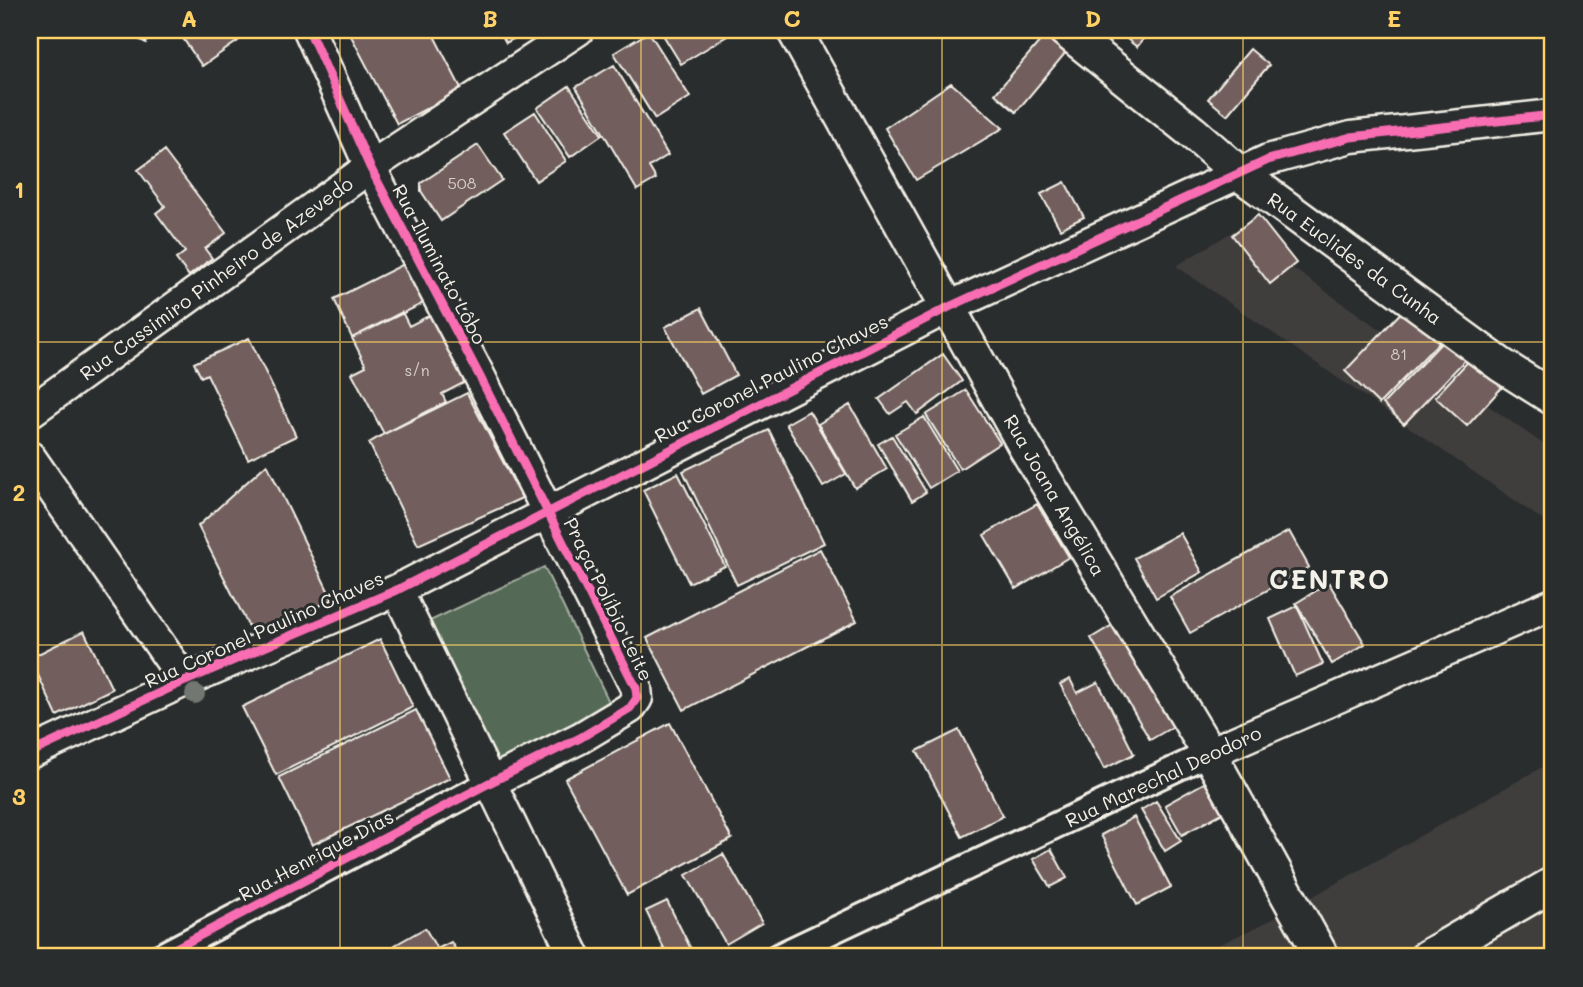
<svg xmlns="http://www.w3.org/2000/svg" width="1583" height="987" font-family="Mali,sans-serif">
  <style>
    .built { fill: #403c3c }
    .green { fill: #546b57; stroke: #a4aea0; stroke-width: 2 }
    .building { fill: #725f5d; stroke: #f4f1e8; stroke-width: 2 }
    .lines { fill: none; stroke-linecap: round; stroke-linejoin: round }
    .minor-casing { stroke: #f4f1e8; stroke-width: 30 }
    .tertiary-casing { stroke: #f4f1e8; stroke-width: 35 }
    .secondary-casing { stroke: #f4f1e8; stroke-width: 38 }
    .minor { stroke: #2a2d2e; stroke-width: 24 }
    .tertiary { stroke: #2a2d2e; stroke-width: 30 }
    .secondary { stroke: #2a2d2e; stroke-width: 33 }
    .cycleway-casing { stroke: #2a2d2e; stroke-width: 13 }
    .cycleway { stroke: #f96db3; stroke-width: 9 }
    .tree { fill: #727871 }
    .grid { fill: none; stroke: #ffd166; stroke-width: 2; stroke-opacity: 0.55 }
    .labels { text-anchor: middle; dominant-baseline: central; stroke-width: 6; stroke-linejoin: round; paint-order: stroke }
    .number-label { font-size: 16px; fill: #d4ccc5 }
    .street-label { font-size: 19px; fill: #f4f1e8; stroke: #2a2d2e }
    .district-label { font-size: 26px; font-weight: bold; letter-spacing: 2px; fill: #f4f1e8; stroke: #2a2d2e }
    .neatline { fill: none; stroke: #ffd166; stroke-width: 2.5 }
    .grid-label { font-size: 23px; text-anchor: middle; font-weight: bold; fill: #ffd166 }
  </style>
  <rect width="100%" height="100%" fill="#2a2d2e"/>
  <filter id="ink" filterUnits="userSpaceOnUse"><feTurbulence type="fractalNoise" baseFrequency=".0143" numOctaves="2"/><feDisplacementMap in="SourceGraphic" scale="14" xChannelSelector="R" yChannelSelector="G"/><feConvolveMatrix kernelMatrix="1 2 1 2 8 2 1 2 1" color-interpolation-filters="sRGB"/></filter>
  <g filter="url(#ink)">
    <path class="built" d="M1237,229L1553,451V527L1176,266Z
      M1553,761V957H1193L1271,920Z"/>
    <path class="green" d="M544,567L614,712L500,766L430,621Z"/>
    <path class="building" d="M121,30H152L146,43Z
      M192,30H230L238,41L202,66L182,37Z
      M358,30H431L462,90L397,124L350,34Z
      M499,30H530L506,43Z
      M660,30H737L681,64Z
      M929,30H951L942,41Z
      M1116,30H1151L1137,47Z
      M1390,30H1419L1391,35Z
      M649,32L690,97L655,119L614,53Z
      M1046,34L1067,51L1016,112L995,94Z
      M1250,49L1269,65L1227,115L1208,99Z
      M614,65L668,155L649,167L656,179L637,190L576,87Z
      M951,83L1003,128L916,180L885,128Z
      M569,86L602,135L570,157L537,108Z
      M535,112L566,161L536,181L504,132Z
      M478,145L502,180L441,221L421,191V183Z
      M164,151L226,233L205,249L212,258L189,276L176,259L185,252L156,213L165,206L138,170Z
      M1065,182L1084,217L1060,229L1041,194Z
      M1258,215L1296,263L1270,284L1232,235Z
      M408,262L428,301L352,338L334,299Z
      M1411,302L1446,335L1379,404L1345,371Z
      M444,308L479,375L442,394L446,402L384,434L352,373L366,366L352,338L402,312L409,326Z
      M701,308L736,375L701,394L665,327Z
      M249,338L296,436L248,459L207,374L201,377L194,363Z
      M1445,339L1466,359L1404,424L1383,404Z
      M943,354L962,381L917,414L908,402L890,414L879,399Z
      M1473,356L1505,384L1467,426L1435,397Z
      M966,390L1000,443L960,469L926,415Z
      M467,393L522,498L418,545L369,443L384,434Z
      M850,405L887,469L855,488L818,424Z
      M809,411L846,474L823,487L786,424Z
      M924,417L957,471L929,488L895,434Z
      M769,430L824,543L737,585L683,471Z
      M892,436L926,492L912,501L878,444Z
      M267,464L335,605L257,643L198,526Z
      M678,473L725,566L689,583L643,490Z
      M1037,504L1069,557L1016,589L984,535Z
      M1289,531L1309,567L1190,633L1170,597Z
      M1180,533L1202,572L1156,598L1134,558Z
      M820,549L857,621L684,710L647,638Z
      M1329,583L1365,644L1332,664L1296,603Z
      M1297,606L1323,664L1295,676L1270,619Z
      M1121,620L1181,722L1150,740L1091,638Z
      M84,631L112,689L57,716L30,658Z
      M380,639L413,707L276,775L242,707Z
      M1070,679L1077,693L1098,682L1134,754L1104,769L1060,684Z
      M416,710L450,778L312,845L279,777Z
      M670,723L732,839L627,895L565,779Z
      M959,730L1003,816L962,837L917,751Z
      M1211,779L1228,810L1182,835L1165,805Z
      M1156,801L1181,841L1165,851L1141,810Z
      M1134,817L1171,887L1137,905L1101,835Z
      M1051,849L1067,878L1050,887L1033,859Z
      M723,854L762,923L726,944L686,875Z
      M667,901L695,957H668L646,911Z
      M425,928L437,949L451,942L460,957H402L395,945Z
      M834,943L842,957H810Z"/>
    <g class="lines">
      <g class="minor-casing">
        <path id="minor" d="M159,957L489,783
          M777,957L1209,753"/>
      </g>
      <g class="tertiary-casing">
        <path id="tertiary" d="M309,30L370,167L479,375L636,688L637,698L630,708L580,738L489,783
          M30,412L370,167L578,30
          M30,457L185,681
          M397,590L575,957
          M30,753L185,681L397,590L949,307L1268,160L1351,137L1553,115
          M1209,753L1553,604"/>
      </g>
      <g class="secondary-casing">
        <path id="secondary" d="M794,30L1026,448L1209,753L1322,957
          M1065,30L1192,132L1240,174L1501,365L1553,398
          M1427,957L1553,884"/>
      </g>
      <use href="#minor" class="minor"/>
      <use href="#tertiary" class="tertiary"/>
      <use href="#secondary" class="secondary"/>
      <g class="cycleway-casing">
        <path id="cycleway" d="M30,753L185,681L397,590L949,307L1268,160L1351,137L1553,115
          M159,957L489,783L580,738L630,708L637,698L636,688L479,375L370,167L309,30"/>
      </g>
      <use href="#cycleway" class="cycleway"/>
    </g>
    <circle class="tree" cx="195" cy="694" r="10"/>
  </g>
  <path class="grid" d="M340,30V957M641,30V957M942,30V957M1243,30V957M30,342H1553M30,645H1553"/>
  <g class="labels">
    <g class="number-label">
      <text x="462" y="182">508</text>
      <text x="1399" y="353">81</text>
      <text x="417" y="369">s/n</text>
    </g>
    <g class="street-label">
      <text transform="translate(1355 258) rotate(36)">Rua Euclides da Cunha</text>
      <text transform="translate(440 264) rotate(62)">Rua Iluminato Lôbo</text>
      <text transform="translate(216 278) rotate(-36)">Rua Cassimiro Pinheiro de Azevedo</text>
      <text transform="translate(771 378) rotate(-27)">Rua Coronel Paulino Chaves</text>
      <text transform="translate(1055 495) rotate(60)">Rua Joana Angélica</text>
      <text transform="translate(609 599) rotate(64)">Praça Políbio Leite</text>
      <text transform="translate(264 629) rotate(-24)">Rua Coronel Paulino Chaves</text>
      <text transform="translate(1163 776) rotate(-25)">Rua Marechal Deodoro</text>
      <text transform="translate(316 855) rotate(-28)">Rua Henrique Dias</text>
    </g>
    <g class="district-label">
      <text x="1330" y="579">CENTRO</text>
    </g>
  </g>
  <rect width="1583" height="987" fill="none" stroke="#2a2d2e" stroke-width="77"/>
  <rect x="38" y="38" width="1506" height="910" class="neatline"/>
  <g class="grid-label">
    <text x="189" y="27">A</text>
    <text x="490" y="27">B</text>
    <text x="792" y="27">C</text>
    <text x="1093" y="27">D</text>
    <text x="1394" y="27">E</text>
    <text x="19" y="198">1</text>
    <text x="19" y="501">2</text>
    <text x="19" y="805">3</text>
  </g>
</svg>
